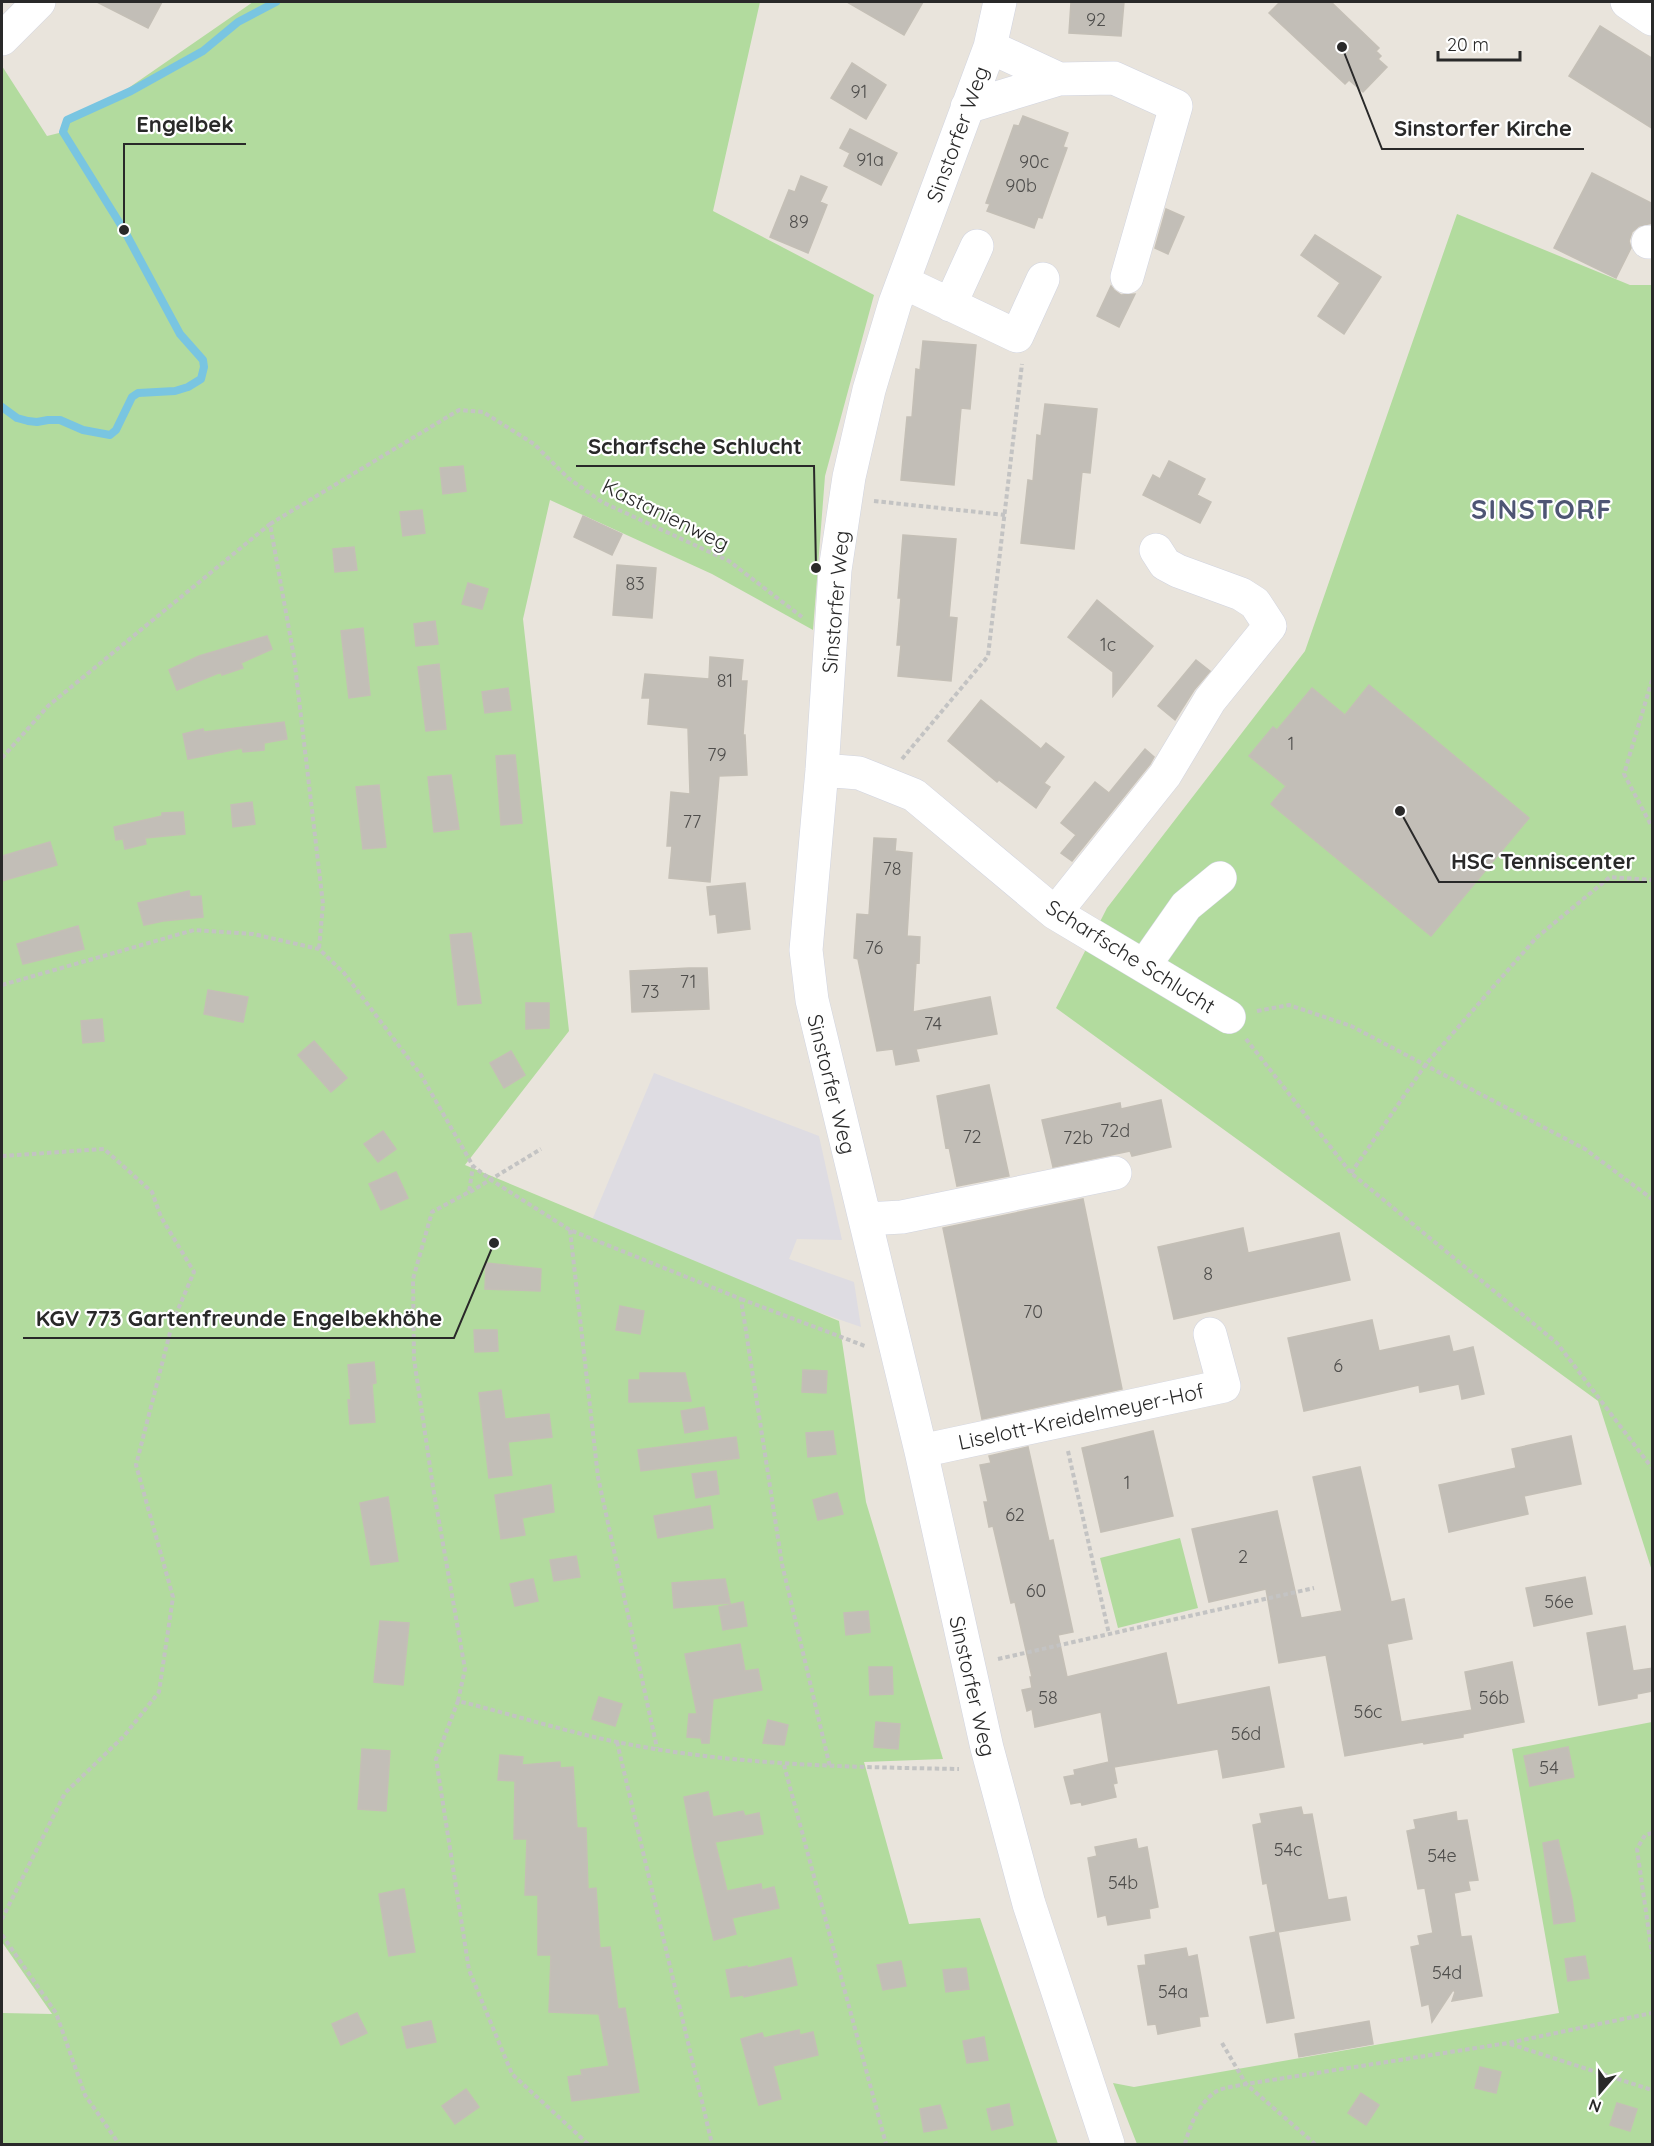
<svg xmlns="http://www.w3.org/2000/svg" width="1654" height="2146" viewBox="0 0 1654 2146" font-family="Quicksand,sans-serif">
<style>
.industrial{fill:#dedce2}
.green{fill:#b2db9e}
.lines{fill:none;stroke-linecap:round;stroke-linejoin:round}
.stream{stroke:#79c5e1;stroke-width:8}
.building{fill:#c2beb7;stroke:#c4bfb6;stroke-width:1.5}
.minor-casing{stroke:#d1d4e0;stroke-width:34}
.path{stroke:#c3c3c3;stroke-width:4;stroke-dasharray:4.5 3;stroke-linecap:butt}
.minor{stroke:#fff;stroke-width:33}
.labels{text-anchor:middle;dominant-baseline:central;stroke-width:4.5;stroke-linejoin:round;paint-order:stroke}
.number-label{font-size:18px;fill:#4f4e4c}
.street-label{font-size:21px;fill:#292929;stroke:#fff}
.district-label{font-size:27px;font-weight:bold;letter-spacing:1.5px;fill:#4e5574;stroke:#fff}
.leader{fill:none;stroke:#292929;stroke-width:2}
.callout-dot{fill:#292929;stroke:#fff;stroke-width:2}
.callout-label{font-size:22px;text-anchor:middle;font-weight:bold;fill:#292929;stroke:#fff;stroke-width:4.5;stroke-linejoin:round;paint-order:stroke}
</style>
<rect width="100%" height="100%" fill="#e9e4dc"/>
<path class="industrial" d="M654,1073l165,63 23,104 -45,-1 -8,20 65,23 7,45 -133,-46 -138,-56z"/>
<path class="green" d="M253,2h507l-47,209 161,84 -49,181 -12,154 -101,-56 -162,-74 -27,119 46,412 -104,134 374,156 27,181 77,257 -79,3 45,162 71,-6 78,226h-1056v-131l50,1 -50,-72v-1876l45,70 16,-4 4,-12 60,-31z
M1457,214l173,71h22v1286l-54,-170 -542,-393 51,-100 198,-257z
M1180,1538l18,70 -80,20 -18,-70z
M1652,1722v422h-515l-24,-61 21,4 425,-74 -47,-264z"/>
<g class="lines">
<path class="stream" d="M2,407l15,11 11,3 9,1 11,-2h12l23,10 27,5 6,-5 16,-33 6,-4 37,-2 13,-4 13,-8 3,-12 -1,-7 -23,-26 -56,-104 -61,-98 4,-12 64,-29 72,-40 35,-29 38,-20"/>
</g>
<path class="building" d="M97,2h65l-14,26z
M847,2h76l-19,33z
M1071,2h53l-3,34 -52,-3z
M1280,2h51l48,46 -3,3 5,5 -3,3 9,8 -24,25 -14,-12 -4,4 -76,-71z
M1600,26l53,33v70l-84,-53z
M852,63l34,22 -20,34 -35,-21z
M1023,116l45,17 -5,14 4,1 -18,50 -7,20 -4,-1 -4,11 -47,-17 3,-7 -4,-1 28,-78 5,1z
M850,129l47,24 -16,32 -37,-19 6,-13 -10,-5z
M1592,173l61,31v19l-14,3 -7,6 -3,9 2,7 -15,30 -62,-30z
M801,176l26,11 -7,15 7,3 -19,48 -38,-16 19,-47 6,2z
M1166,209l18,8 -16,37 -13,-6z
M1315,235l66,42 -37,57 -26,-18 22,-33 -39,-28z
M1111,286l3,4 7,5 14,-1 -16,33 -22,-11z
M923,341l53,4 -6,64 -9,-1 -7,77 -53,-5 6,-63h5l4,-48 4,1z
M1045,404l52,5 -7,64 -8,-1 -8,77 -53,-6 7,-63 5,1 4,-46 4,1z
M1169,461l36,18 -8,16 14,7 -11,21 -57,-28 10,-20 7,4z
M463,466l3,25 -23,3 -3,-26z
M422,510l3,23 -22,3 -3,-24z
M583,516l39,18 -10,21 -38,-18z
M903,535l53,4 -7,78 8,1 -6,63 -53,-5 3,-31h-4l4,-47h-3z
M354,547l3,23 -22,2 -2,-23z
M617,565l39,3 -4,50 -39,-3z
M468,583l20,6 -6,20 -20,-5z
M1097,600l56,46 -40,50v-24l-45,-35z
M435,621l3,23 -22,2 -2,-22z
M363,628l7,67 -21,3 -8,-67z
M267,636l5,13 -31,14 2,5 -21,7 -1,-3 -44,18 -8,-20 30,-14z
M710,657l33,3 -2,21h6l-4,54h2l2,40 -28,1 -9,106 -41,-4 3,-32h-5l4,-54 19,2 -2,-66 -40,-4 2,-26h-8l3,-24 64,5z
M1196,660l14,11 -16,19 -19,30 -17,-14z
M439,664l7,65 -20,2 -8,-64z
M1369,685l160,133 -98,118 -160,-132 15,-18 -37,-30 24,-29 4,3 35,-42 33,27z
M508,688l3,22 -26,3 -3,-21z
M981,700l60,49 5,-6 18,14 -20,26 6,4 -14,21 -37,-28 -2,2 -49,-41z
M284,722l3,17 -23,4v7l-21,2 -1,-4 -54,11 -5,-25 20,-5 1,3z
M1145,749l9,8 -4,7 -78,97 -11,-8 15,-18 -15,-12 34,-41 14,11z
M515,755l7,68 -21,2 -5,-69z
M451,775l8,54 -25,3 -6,-55z
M379,785l7,62 -23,2 -7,-62z
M252,802l3,22 -22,3 -2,-22z
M183,812l2,22 -40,4 1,6 -21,5 -2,-10 -7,1 -2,-13 48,-11v-3z
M874,838l22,1 -1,12 17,2 -5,83 13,1 -1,26 -3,-1 -3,50 77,-15 7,37 -81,15 3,12 -23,4 -3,-16 -16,2 -19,-92 -4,-1 3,-44 12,1z
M50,842l7,23 -55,16v-25z
M745,883l5,46 -32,4 -2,-19 -6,1 -3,-28z
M189,891l1,6 11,-1 2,21 -40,4 -19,4 -6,-22z
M78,926l6,23 -61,15 -6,-20z
M471,933l10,70 -23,2 -8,-70z
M689,968h18l2,41 -77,3 -2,-41z
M208,990l40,7 -5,25 -39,-8z
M526,1003h23v25l-23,1z
M102,1019l2,22 -21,2 -2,-22z
M314,1041l33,37 -16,14 -33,-37z
M511,1051l14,24 -21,13 -14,-25z
M989,1085l20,91 -52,10 -8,-39 -3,1 -9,-52z
M1161,1100l10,47 -39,9 -2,-5 -77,16 -11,-47 78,-17 1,6z
M383,1131l13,18 -18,13 -14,-18z
M396,1172l12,26 -27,12 -12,-26z
M1083,1199l39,190 -140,30 -39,-191z
M1243,1228l5,25 91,-20 11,47 -176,39 -16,-72z
M486,1263l55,6 -1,22 -55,-2z
M620,1306l24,5 -4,23 -24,-4z
M1372,1320l7,31 70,-15 4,16 20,-5 11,47 -22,5 -3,-15 -39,8 -1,-7 -115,26 -16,-73z
M474,1330h23l1,21 -23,1z
M374,1362l2,21 -4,1 3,38 -25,2 -2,-24h3l-3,-35z
M803,1370l24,1 -1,22 -24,-1z
M640,1373h45l6,28 -62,1v-22h11z
M501,1390l4,29 44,-5 3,23 -44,5 4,33 -23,3 -10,-85z
M704,1407l4,22 -23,4 -4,-22z
M833,1431l3,23 -28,3 -2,-24z
M1153,1431l20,85 -72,16 -19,-84z
M1571,1436l10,48 -57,12 4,18 -79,18 -10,-47 77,-17 -4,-19z
M736,1437l3,21 -98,13 -3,-21z
M1028,1447l21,94 4,-1 20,92 -15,3 9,42 99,-24 11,52 92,-18 15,80 -61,11 -5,-29 -104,18 3,16 -4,1 3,13 -34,8 -1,-3 -10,2 -7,-27 11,-2 -1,-5 35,-8 -8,-50 -66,15 -3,-18 -5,2 -5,-21 10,-2 -2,-11h2l-17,-75 -4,1 -18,-77 -4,1 -5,-25h4l-8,-37 11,-2 -2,-7z
M1360,1467l31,135 13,-3 8,40 -25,5 14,78 71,-12 -7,-38 47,-10 12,60 -61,12v3l-39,7 -1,-2 -78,14 -19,-101 -47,8 -13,-74 -57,13 -17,-73 85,-18 24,107 41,-7 -29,-134z
M716,1471l3,23 -23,4 -4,-24z
M551,1485l3,27 -32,6 3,17 -24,4 -6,-44z
M837,1493l6,21 -25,6 -5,-20z
M388,1497l10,64 -27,4 -11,-62z
M710,1506l3,22 -55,10 -4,-22z
M576,1556l4,21 -26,4 -4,-21z
M1585,1577l7,37 -58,12 -8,-38z
M533,1579l5,22 -23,5 -5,-22z
M725,1579l5,24 -56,5 -2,-25z
M743,1602l4,24 -24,4 -4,-23z
M868,1611l2,21 -24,3 -2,-22z
M380,1621l29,2 -6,62 -29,-3z
M1625,1626l8,45 20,-3v23l-16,3v4l-38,7 -12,-72z
M740,1644l5,27 13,-2 4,21 -49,9 -4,44h-7l-1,-5 -14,-1 2,-23h8l-12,-60z
M869,1667h23l1,27 -23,1z
M599,1697l23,7 -7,22 -23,-7z
M768,1720l20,5 -4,20 -21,-2z
M876,1722l24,2 -2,25 -24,-2z
M1568,1747l6,30 -44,9 -6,-30z
M362,1749l28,2 -4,60 -28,-2z
M500,1755l23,2 -1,8 38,-3v6l13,-1 4,61h9l2,61 8,-1 4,60 10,-1 8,62 7,-1 14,84 -67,9 -4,-24 14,-2 -1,-5 28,-4 -10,-52 -50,-2 2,-57h-13v-60h-13l2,-56h-13l1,-58 -17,-1z
M708,1792l5,25 30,-6 2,5 14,-3 4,21 -48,8 12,49 34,-7 1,6 12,-3 5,21 -47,10 4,16 -22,6 -19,-83 -11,-60z
M1301,1807l2,8 9,-1 16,86 18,-3 4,23 -72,12 16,86 -27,5 -17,-86 26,-5 -9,-49 -4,1 -10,-59 9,-2 -2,-9z
M1456,1812l1,9 10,-1 11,60 -10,1 2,9 -16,3 7,44 10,-1 11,60 -30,5 3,-9 -2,-2 -21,32 -3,-18 -7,2 -11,-59 9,-2 -2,-9 15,-3 -8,-45 -7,1 -11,-58 9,-2 -2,-9z
M1136,1839l2,10 9,-2 11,60 -9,2 1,9 -42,7 -2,-10 -8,2 -10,-59 9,-2 -2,-9z
M1558,1840l14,59 3,22 -21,3 -11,-81z
M404,1889l11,63 -26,4 -10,-62z
M1186,1948l2,9 9,-2 11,61 -9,1 1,9 -42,8 -2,-10 -8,1 -10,-59 8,-1 -1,-10z
M1585,1956l4,22 -21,3 -3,-22z
M791,1958l6,27 -53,12 -1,-2 -12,2 -5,-27 21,-4 1,2z
M901,1961l5,25 -23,4 -6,-25z
M966,1968l3,21 -23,3 -3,-22z
M357,2013l10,20 -26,12 -9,-21z
M431,2021l5,21 -29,6 -5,-21z
M1369,2021l4,23 -74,13 -4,-23z
M799,2030l1,5 13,-3 5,23 -45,11 8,33 -22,6 -18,-66 21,-6 2,5z
M984,2037l4,23 -21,3 -4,-22z
M1480,2067l21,5 -5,21 -21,-5z
M466,2089l13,18 -24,17 -13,-18z
M1361,2093l18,12 -13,20 -18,-12z
M1617,2103l20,6 -7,22 -20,-6z
M1009,2104l4,21 -21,5 -5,-21z
M940,2105l7,23 -23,4 -4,-23z"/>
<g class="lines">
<g class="minor-casing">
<path id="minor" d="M1000,2l-10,45 -95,256 -26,87 -20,87 -14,93 -13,200 -16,180 6,50 109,451 66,297 42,156 79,240
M1627,2l25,17
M2,39l37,-37
M990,47l69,32 55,-1 62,28 -49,171
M967,107l92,-28
M1648,242h4
M903,282l114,54 26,-57
M950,305l27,-59
M822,770l37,3 55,22 141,118 174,104
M1055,913l110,-138 45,-75 60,-74 -15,-23 -14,-9 -63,-23 -13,-7 -9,-14
M1144,966l42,-60 34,-28
M866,1219l36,-2 213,-44
M921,1451l303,-65 -14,-52"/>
</g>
<path class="path" d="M874,501l131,14
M270,524l189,-114 24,2 51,32 34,34 34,24 127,59 73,56
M1652,680l-28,94 28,53
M2,758l46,-52 222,-182 24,133 29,247 -4,45
M902,759l86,-103 34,-292
M2,985l192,-55 59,4 66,15 25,24 77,102 52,91 18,14 79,50 171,69 41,265 48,203
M1257,1011l32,-6 62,21 234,123 67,50
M1246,1039l105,134 206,170 95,125
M2,1156l102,-7 48,43 9,25 33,55 -21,49 -37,144 37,132 -14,95 -35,44 -59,57 -63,126
M1351,1173l75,-109 110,-126 74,-61 42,3
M470,1192l71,-43
M570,1230l28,247 59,271
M741,1299l124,47
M1068,1451l41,183
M998,1659l316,-71
M458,1701l7,-32 -32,-182 -19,-128 -1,-80 19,-67 37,-20 4,-26
M617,1742l95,402
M784,1765l102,379
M1652,1833l-7,2 -8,14 15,105
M2,1935l54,78 29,82 34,49
M1222,2043l24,41 69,60
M1510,2044l142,46
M588,2144l-76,-70 -43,-104 -33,-211 22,-58c53,13 105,30 159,41 113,23 227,25 342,27
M1185,2144c5,-19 14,-42 32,-53 8,-4 20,-5 29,-7l262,-41 144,-30"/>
<use href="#minor" class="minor"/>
</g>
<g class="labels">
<g class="number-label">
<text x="1096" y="19">92</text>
<text x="859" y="91">91</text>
<text x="870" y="159">91a</text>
<text x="1034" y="161">90c</text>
<text x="1021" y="185">90b</text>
<text x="799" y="221">89</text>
<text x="635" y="583">83</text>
<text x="1108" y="644">1c</text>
<text x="725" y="680">81</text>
<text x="1291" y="743">1</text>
<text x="717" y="754">79</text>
<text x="692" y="821">77</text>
<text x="892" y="868">78</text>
<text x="874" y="947">76</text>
<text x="688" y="981">71</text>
<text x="650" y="991">73</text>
<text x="933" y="1023">74</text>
<text x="1115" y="1130">72d</text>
<text x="972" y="1136">72</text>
<text x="1078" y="1137">72b</text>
<text x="1208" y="1273">8</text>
<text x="1033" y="1311">70</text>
<text x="1338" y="1365">6</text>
<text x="1127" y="1482">1</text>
<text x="1015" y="1514">62</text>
<text x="1243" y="1556">2</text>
<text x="1036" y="1590">60</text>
<text x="1559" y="1601">56e</text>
<text x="1048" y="1697">58</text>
<text x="1494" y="1697">56b</text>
<text x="1368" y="1711">56c</text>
<text x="1246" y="1733">56d</text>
<text x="1549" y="1767">54</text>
<text x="1288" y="1849">54c</text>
<text x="1442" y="1855">54e</text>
<text x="1123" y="1882">54b</text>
<text x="1447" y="1972">54d</text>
<text x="1173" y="1991">54a</text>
</g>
<g class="street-label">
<text transform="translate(957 134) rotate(-70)">Sinstorfer Weg</text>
<text transform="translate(666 514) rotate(26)">Kastanienweg</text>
<text transform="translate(835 602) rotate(-85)">Sinstorfer Weg</text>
<text transform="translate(1131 956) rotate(32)">Scharfsche Schlucht</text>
<text transform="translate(832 1084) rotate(76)">Sinstorfer Weg</text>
<text transform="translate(1081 1416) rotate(-12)">Liselott-Kreidelmeyer-Hof</text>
<text transform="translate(973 1686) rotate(77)">Sinstorfer Weg</text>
</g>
<g class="district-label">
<text x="1542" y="509">SINSTORF</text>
</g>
</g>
<path class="leader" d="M124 230L124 144H246M1342 47L1382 149H1584M816 568L814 466H576M1400 811L1439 882H1647M494 1243L454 1338H23"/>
<g class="callout-dot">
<circle cx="124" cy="230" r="6"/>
<circle cx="1342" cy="47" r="6"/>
<circle cx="816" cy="568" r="6"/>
<circle cx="1400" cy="811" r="6"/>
<circle cx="494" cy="1243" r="6"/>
</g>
<g class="callout-label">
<text x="185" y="132">Engelbek</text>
<text x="1483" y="136">Sinstorfer Kirche</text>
<text x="695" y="454">Scharfsche Schlucht</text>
<text x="1543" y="869">HSC Tenniscenter</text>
<text x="239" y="1326">KGV 773 Gartenfreunde Engelbekhöhe</text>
</g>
<rect width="1654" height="2146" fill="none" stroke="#292929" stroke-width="6"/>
<g transform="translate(1600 2092) rotate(200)" stroke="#ffffff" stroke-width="4.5" paint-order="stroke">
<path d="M0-4.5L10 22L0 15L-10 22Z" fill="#292929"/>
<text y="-9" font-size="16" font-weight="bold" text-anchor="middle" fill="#292929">N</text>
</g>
<path d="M1438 51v9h82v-9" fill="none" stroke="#292929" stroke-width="3"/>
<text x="1447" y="51" font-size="18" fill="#292929" stroke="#ffffff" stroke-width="4.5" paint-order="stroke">20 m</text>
</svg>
